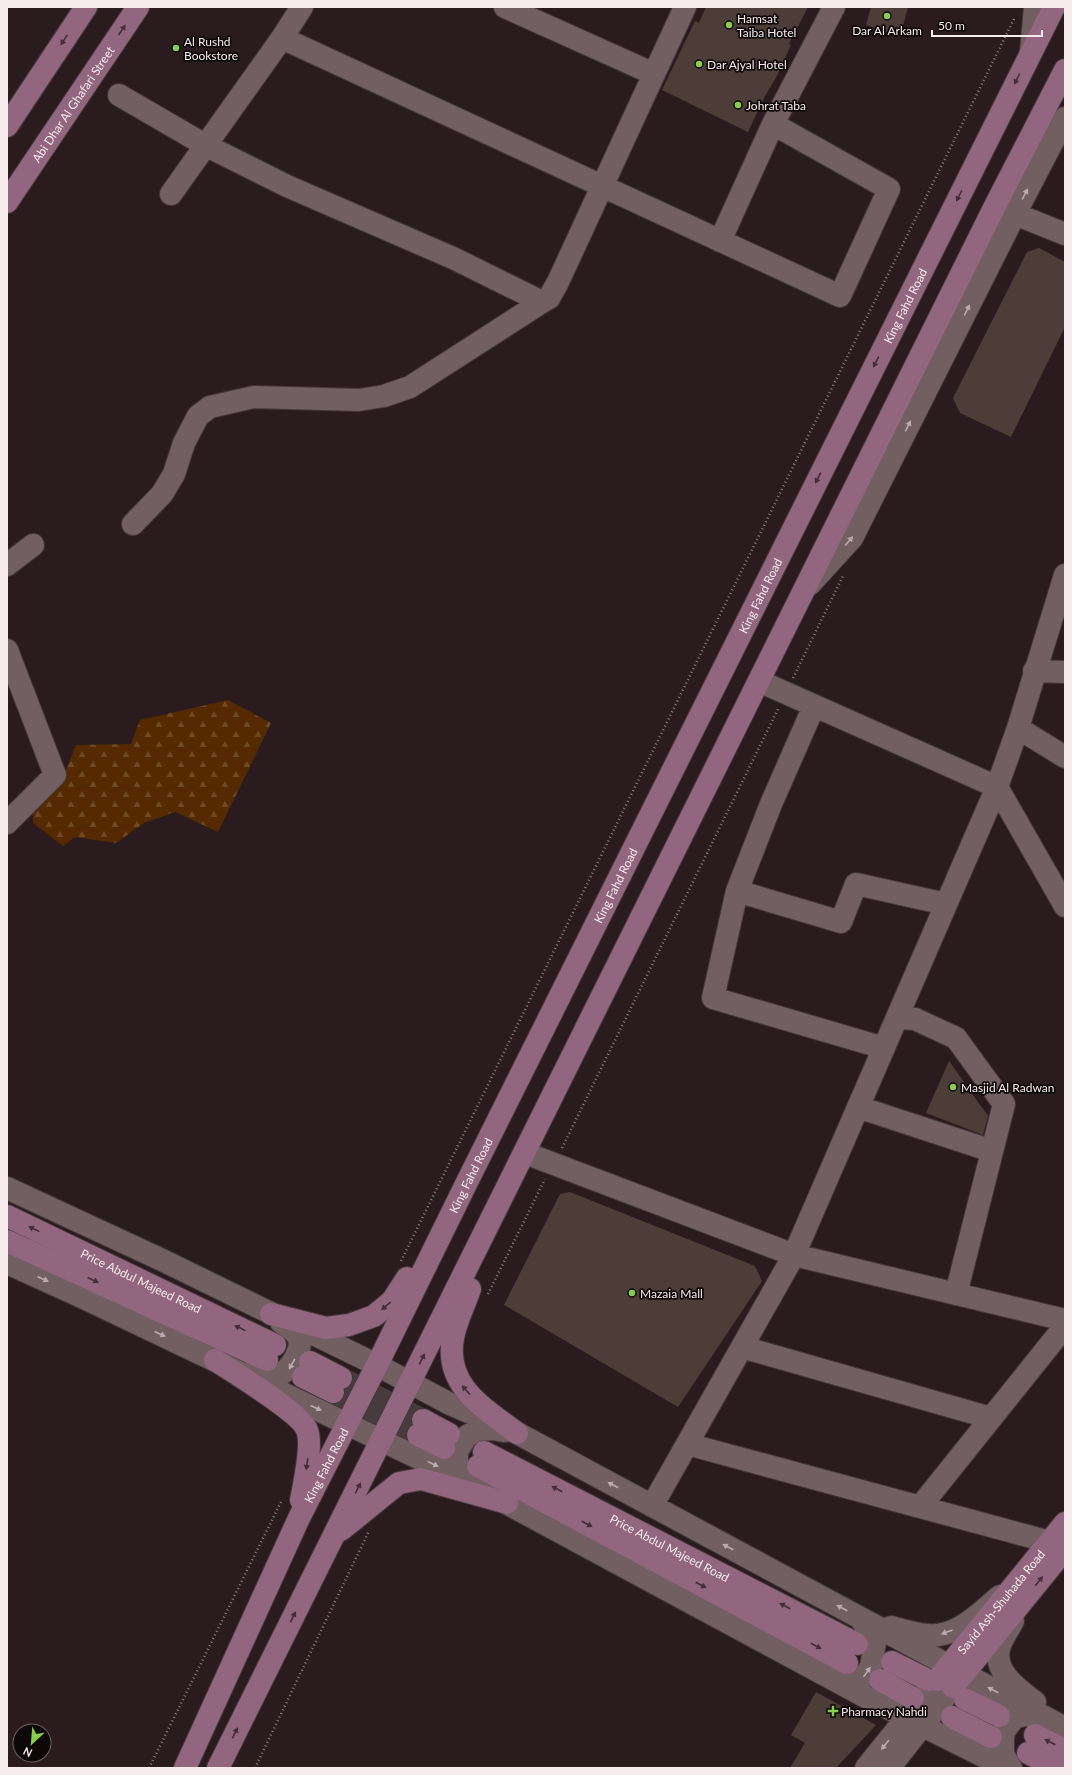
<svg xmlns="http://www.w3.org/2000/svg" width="1072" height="1775" viewBox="0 0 1072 1775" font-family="Lato,sans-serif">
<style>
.forest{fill:url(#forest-firs)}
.building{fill:#4d3d39}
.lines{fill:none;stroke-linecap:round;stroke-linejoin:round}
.major-tunnel{stroke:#483b3d;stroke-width:22;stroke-dasharray:22 11;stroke-linecap:butt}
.minor-casing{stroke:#44383a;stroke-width:24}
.major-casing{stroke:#44383a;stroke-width:24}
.path{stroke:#8a7e80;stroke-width:2.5;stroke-dasharray:1 3;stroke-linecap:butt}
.minor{stroke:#715f62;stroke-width:22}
.major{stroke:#91667e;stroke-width:22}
.oneway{fill:#422e38}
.oneway2{fill:#baabae}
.poi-dot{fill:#85cf4c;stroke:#0e0809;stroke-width:1.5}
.labels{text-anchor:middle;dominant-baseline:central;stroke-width:3.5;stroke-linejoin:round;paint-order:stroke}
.poi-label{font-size:12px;fill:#f5eaec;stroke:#0e0809;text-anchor:start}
.street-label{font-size:12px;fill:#f5eaec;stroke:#0e0809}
</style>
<defs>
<pattern id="forest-firs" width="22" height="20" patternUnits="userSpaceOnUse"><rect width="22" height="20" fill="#552a00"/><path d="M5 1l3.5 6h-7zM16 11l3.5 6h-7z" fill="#6e4925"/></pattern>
</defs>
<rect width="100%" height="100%" fill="#2a1c1e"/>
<path class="forest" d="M228,700l43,23 -53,109 -43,-20 -31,11 -28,20 -41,-6 -12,9 -30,-23v-16l30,-30 13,-32 55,-1 9,-24z"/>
<path class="building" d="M706,7h102l-19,37 2,1 -13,29 -14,24 -16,34 -86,-42 33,-69 4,2z
M871,7h37l-8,30 -34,-12z
M1039,248l26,14v65l-54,110 -51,-24 -7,-15 74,-146z
M949,1061l39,55 -5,19 -57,-22z
M570,1192l185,74 7,15 -84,126 -174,-102 56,-111z
M816,1692l60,33 -40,43h-46l15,-25 -14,-8z"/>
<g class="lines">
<path class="major-tunnel" d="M341,1378l82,42
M333,1392l85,43"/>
<g class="minor-casing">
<path id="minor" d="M302,7l-20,31 558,258 49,-107 -116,-65 61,-117
M505,7l149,67
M1031,52l4,-45
M119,95l86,50 82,41 166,72 89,44 7,-4 9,-16 127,-275
M171,194l111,-156
M1015,214l50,20
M720,241l53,-117
M133,524l29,-30 12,-20 10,-31 14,-27 12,-9 44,-10 105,3 25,-4 26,-9 132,-85
M7,565l26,-20
M810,584l42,-46 163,-324 50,-96
M7,650l48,125 -48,48
M1034,671l31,1
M759,681l238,106 21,-59 47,-153
M814,706l-43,98 -34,87 -24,107 171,50
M1018,728l47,29
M737,891l104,31 15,-38 90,20
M897,1018l18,1 41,19 48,66 -48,190
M858,1107l134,44
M525,1153l269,102 271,65
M7,1188l155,72 215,105 73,39 67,29 548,295
M7,1263l77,35 372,178 423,228 128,64
M742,1347l249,71
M251,1373c6,1 15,5 22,4 13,-1 30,-25 26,-38 -2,-7 -12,-12 -18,-17
M687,1444l363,98
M473,1481l-16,-15v-15l10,-15 11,-6 15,-1 11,2
M652,1506l142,-251 203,-468 68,119
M920,1507l145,-181
M1013,1621c-4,8 -10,16 -13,24 -9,26 18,44 35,57
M891,1627c16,4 36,11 52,7 22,-5 40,-24 57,-38
M833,1679l21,3 8,-3 9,-12 4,-25 -14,-23
M866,1768l71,-88
M889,1768l64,-81
M1011,1768l-8,-14v-16l1,-7 10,-13 10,-3 18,1"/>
</g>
<g class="major-casing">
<g id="major">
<path d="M7,126l79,-119"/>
<path id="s1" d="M7,202l131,-195"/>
<path id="s2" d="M7,1216l268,129"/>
<path d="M7,1241l260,119"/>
<path d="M470,1289c-5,15 -14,32 -17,49 -9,48 31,70 64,95"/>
<path d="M271,1314l55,14 23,-3 25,-9 18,-15 15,-23"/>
<path d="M215,1360c18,12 86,53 92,70 6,14 -3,54 -6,70"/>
<path d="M310,1362l31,16"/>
<path d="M303,1377l30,15"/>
<path d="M423,1420l26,14"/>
<path d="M418,1435l26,13"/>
<path id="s3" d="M484,1452l373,192"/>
<path d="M478,1466l369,197"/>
<path d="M341,1530l58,-47 22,-4 86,24"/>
<path d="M892,1662l36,18"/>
<path d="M880,1680l33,18"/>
<path id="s4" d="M937,1680l128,-157"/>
<path d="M953,1687l112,-138"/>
<path d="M965,1699l34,17"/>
<path d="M952,1717l39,20"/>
<path d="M1035,1735l30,15"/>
<path d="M1028,1753l29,15"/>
<path id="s5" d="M185,1768l114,-250 78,-153 91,-185 586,-1173"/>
<path d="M218,1768l777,-1562 70,-136"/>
</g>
</g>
<path class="path" d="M793,678l50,-102
M562,1148l216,-439
M401,1261l614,-1244
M488,1294l57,-115
M149,1768l133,-268
M255,1768l114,-237"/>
<use href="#minor" class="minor"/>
<use href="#major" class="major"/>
</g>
<defs><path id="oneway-solid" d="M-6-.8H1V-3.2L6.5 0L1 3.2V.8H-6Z"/></defs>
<g class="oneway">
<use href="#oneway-solid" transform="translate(122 30) rotate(-56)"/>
<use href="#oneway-solid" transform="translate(64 40) rotate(123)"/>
<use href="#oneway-solid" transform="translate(1017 79) rotate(117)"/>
<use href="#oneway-solid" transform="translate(959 196) rotate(117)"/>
<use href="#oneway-solid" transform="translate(876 362) rotate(117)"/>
<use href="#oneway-solid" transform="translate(818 478) rotate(117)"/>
<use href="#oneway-solid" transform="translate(34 1229) rotate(-154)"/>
<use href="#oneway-solid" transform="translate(93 1280) rotate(24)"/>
<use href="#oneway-solid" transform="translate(386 1306) rotate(140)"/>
<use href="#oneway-solid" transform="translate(240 1328) rotate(-154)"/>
<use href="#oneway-solid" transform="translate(422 1359) rotate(-64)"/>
<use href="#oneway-solid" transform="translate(466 1390) rotate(-132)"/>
<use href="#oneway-solid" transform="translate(307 1464) rotate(98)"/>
<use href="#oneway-solid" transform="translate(358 1488) rotate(-63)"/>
<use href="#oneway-solid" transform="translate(557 1489) rotate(-153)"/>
<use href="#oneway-solid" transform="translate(587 1524) rotate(28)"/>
<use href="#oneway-solid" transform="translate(1039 1581) rotate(-51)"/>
<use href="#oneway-solid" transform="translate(701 1585) rotate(28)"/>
<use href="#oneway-solid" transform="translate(785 1606) rotate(-152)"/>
<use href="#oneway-solid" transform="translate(293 1617) rotate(-63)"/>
<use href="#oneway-solid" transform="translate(816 1646) rotate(28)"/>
<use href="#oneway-solid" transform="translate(235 1733) rotate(-63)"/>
<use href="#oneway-solid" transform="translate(1050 1742) rotate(-153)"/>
</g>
<g class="oneway2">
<use href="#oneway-solid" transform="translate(1025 194) rotate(-62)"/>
<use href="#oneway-solid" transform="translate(967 310) rotate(-63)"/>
<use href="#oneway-solid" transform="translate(908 426) rotate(-63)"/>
<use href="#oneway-solid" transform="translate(849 541) rotate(-50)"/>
<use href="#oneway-solid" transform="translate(43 1279) rotate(24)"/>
<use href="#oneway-solid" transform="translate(160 1334) rotate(25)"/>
<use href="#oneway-solid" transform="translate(292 1364) rotate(119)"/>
<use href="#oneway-solid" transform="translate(316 1408) rotate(25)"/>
<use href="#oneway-solid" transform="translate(433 1464) rotate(26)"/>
<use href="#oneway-solid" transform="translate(613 1485) rotate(-152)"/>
<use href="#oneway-solid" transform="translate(728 1547) rotate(-152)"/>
<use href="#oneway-solid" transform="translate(842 1608) rotate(-152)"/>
<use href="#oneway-solid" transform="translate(947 1632) rotate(160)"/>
<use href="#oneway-solid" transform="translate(867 1672) rotate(-54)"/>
<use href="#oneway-solid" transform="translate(993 1690) rotate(-152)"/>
<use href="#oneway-solid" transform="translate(885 1745) rotate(129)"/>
</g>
<g class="poi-dot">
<circle cx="887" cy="16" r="4"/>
<circle cx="729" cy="25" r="4"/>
<circle cx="176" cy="48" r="4"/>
<circle cx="699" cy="64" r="4"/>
<circle cx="738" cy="105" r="4"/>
<circle cx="953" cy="1087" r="4"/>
<circle cx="632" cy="1293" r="4"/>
<path d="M831 1705h4v4h4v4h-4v4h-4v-4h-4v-4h4z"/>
</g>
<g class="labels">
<g class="poi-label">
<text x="737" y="18">Hamsat<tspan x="737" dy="14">Taiba Hotel</tspan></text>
<text x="887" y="30" text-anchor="middle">Dar Al Arkam</text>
<text x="184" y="41">Al Rushd<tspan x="184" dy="14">Bookstore</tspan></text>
<text x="707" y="64">Dar Ajyal Hotel</text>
<text x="746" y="105">Johrat Taba</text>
<text x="961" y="1087">Masjid Al Radwan</text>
<text x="640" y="1293">Mazaia Mall</text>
<text x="841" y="1711">Pharmacy Nahdi</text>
</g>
<g class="street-label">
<text stroke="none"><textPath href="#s1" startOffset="118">Abi Dhar Al Ghafari Street</textPath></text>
<text stroke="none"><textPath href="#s5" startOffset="1630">King Fahd Road</textPath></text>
<text stroke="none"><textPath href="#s5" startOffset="1306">King Fahd Road</textPath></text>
<text stroke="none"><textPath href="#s5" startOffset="982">King Fahd Road</textPath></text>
<text stroke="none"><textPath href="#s5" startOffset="658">King Fahd Road</textPath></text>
<text stroke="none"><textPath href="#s2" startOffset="149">Price Abdul Majeed Road</textPath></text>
<text stroke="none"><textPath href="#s5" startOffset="334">King Fahd Road</textPath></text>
<text stroke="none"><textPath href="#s3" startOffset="209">Price Abdul Majeed Road</textPath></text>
<text stroke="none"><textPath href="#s4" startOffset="101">Sayid Ash-Shuhada Road</textPath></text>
</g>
</g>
<rect width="1072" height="1775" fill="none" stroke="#f5eaec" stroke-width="16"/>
<g transform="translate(32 1743) rotate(206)"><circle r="19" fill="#0e0809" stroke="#6a6264"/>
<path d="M0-3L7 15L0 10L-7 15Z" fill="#85cf4c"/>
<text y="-6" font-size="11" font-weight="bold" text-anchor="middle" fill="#f5eaec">N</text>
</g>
<path d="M932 30v6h110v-6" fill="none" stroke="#f5eaec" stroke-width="2"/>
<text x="938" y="30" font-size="12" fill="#f5eaec" stroke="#0e0809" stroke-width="3" paint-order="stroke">50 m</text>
</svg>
